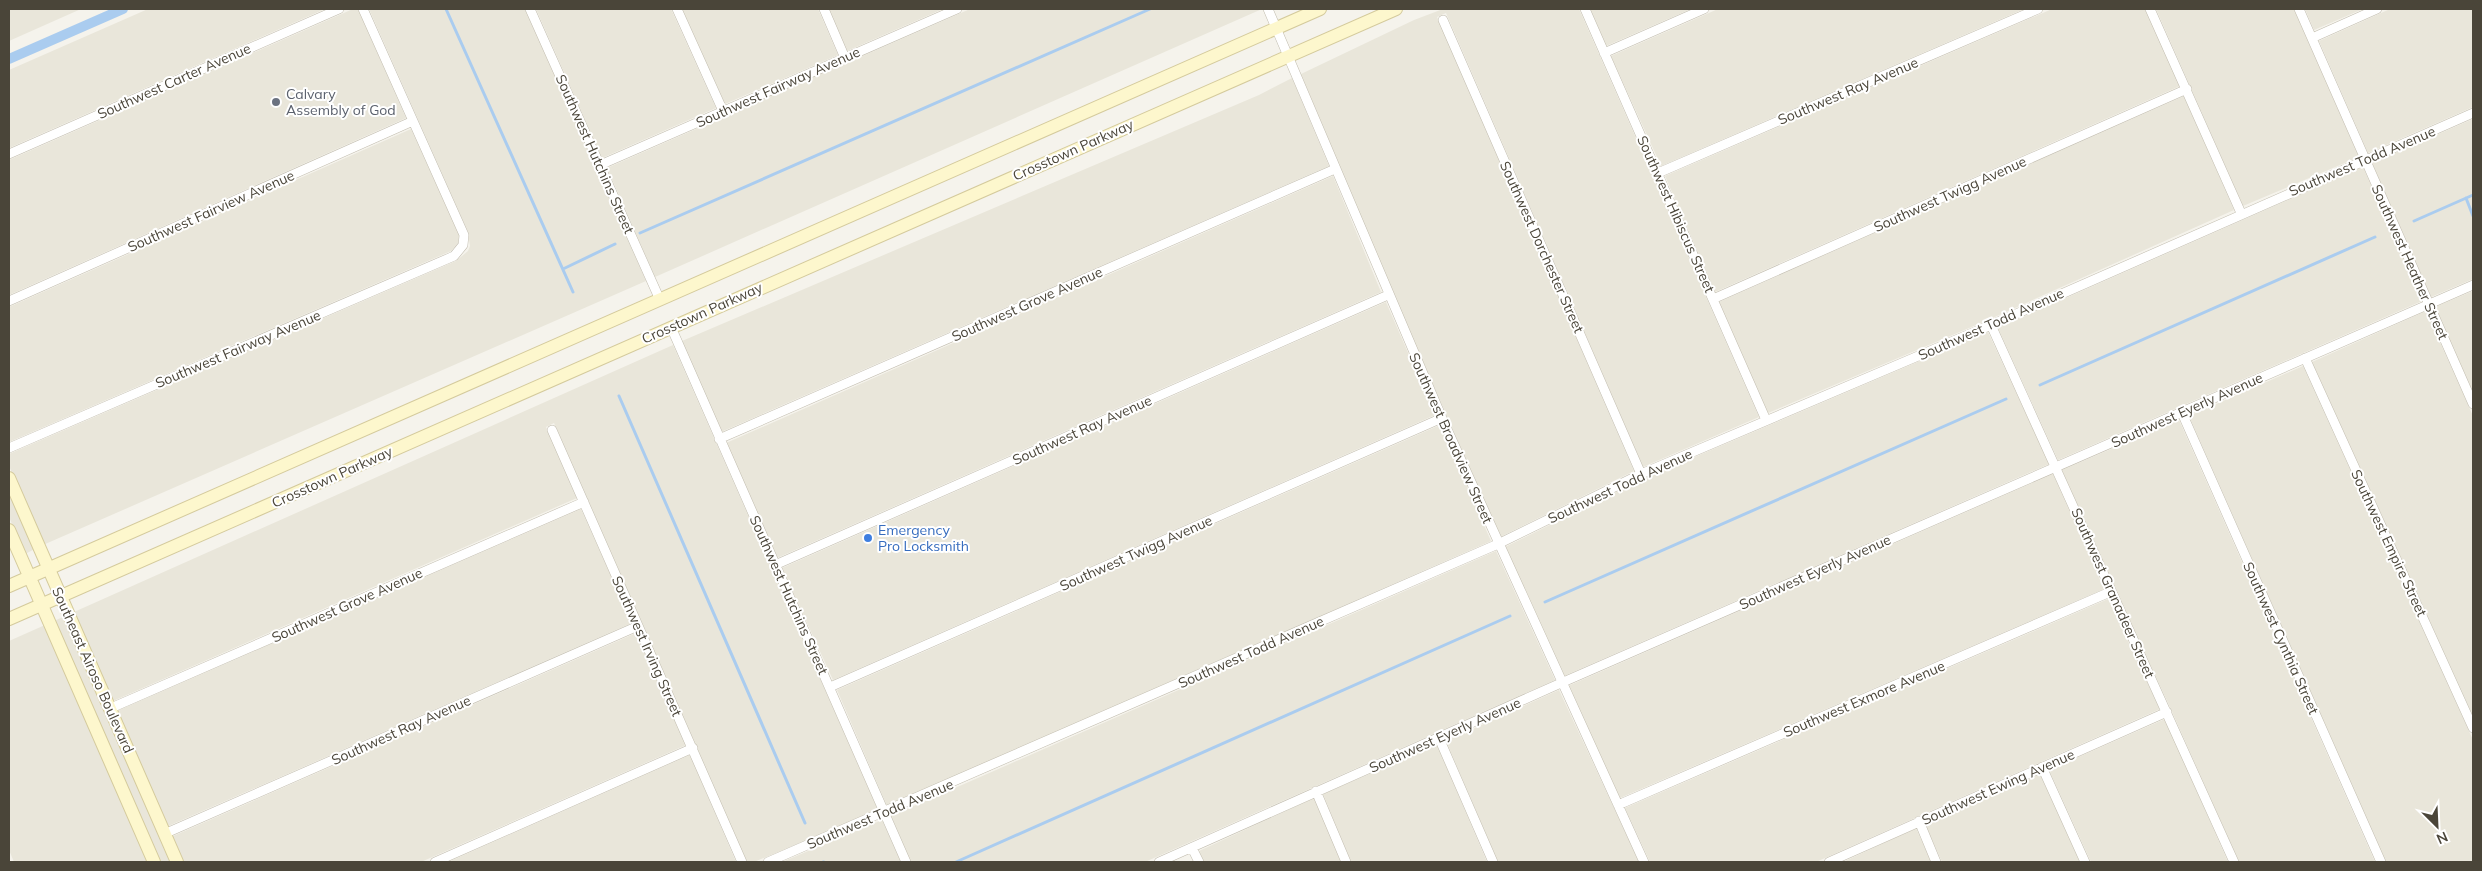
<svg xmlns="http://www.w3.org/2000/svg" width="2482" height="871" viewBox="0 0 2482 871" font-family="Mulish,sans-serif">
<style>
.residential{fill:#e9e6da}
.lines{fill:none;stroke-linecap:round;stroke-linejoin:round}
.stream{stroke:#aaccef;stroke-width:3}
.canal{stroke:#aaccef;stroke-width:10}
.street-casing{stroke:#c1bcae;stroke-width:10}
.secondary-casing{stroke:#d4ca9c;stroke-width:14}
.street{stroke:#fff;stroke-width:9}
.secondary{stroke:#fdf7cd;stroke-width:12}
.worship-dot{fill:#6b7280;stroke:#fff;stroke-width:2}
.shop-dot{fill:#3f7fe0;stroke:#fff;stroke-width:2}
.labels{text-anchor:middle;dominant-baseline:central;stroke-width:4;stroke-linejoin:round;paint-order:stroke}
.street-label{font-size:14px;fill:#4a4539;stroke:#fff}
.worship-label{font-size:14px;fill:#5b616d;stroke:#fff;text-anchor:start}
.shop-label{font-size:14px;fill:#366cbe;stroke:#fff;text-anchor:start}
</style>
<rect width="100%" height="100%" fill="#f5f3ec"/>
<path class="residential" d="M9,9h72l-72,32z
M148,9h177l-316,139v-78z
M353,9h5l48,109 -397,177v-135z
M369,9h156l121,272 -603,264 -34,-79v-12l447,-193 12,-10 2,-5 -2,-14z
M536,9h135l45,99 -114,50z
M682,9h136l20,46 -113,49z
M829,9h114l-96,42z
M970,9h292l-607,268 -48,-109z
M1443,9h136l180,408 -116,50 -197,-454 -9,4 197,454 -134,66 -107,-244 -92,-219 113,-54z
M1590,9h101l-85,37z
M1718,9h306l-363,157 -50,-110z
M2052,9h93l35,77 -465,206 -50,-116z
M2156,9h138l65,148 -116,49z
M2305,9h58l-49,21z
M2390,9h83v98l-105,46 -49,-112z
M1292,78l37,88 -608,266 -39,-91 577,-246z
M2184,96l50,114 -246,110 -220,93 -49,-111z
M2473,119v160l-42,18 -59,-134z
M411,129l48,106 -1,8 -7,8 -442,191v-135z
M2363,167l59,134 -364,159 -60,-132z
M1333,176l48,116 -604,266 -51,-115z
M2473,291v101l-38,-85z
M1386,302l49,113 -602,265 -51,-112z
M2426,311l47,105v300l-161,-354z
M1988,332l61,132 -485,212 -59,-129 138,-68z
M673,345l205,465 -124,52h-7l-193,-439 -8,4 31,71 -464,203 -39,-89z
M2303,366l170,374v122h-87l-197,-446z
M2179,420l196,442h-136l-70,-157 -56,-120 -51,-115z
M1440,425l51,116 -604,265 -50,-116z
M2053,474l51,115 -484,209 -52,-112z
M9,490l26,59 -10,5 -16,-37z
M581,509l51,114 -466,204 -49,-116z
M1496,551l59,129 -410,182h-234l-20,-46z
M2108,599l52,110 -344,153h-166l-25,-54z
M65,616l106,246h-11l-106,-241z
M45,625l104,237h-135l-5,-12v-209z
M636,633l50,112 -265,117h-239l-11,-25z
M1559,690l80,172h-141l-52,-121z
M2165,719l63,143h-137l-42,-92z
M1437,745l50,117h-136l-28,-68z
M690,755l46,107h-288z
M2040,774l40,88h-138l-17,-38z
M1314,798l27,64h-137l-5,-11z
M882,820l19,42h-119z
M1916,828l15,34h-88z"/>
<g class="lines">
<path class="stream" d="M446,9l127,283
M2466,198l7,18
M2414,221l59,-26
M640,233l510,-224
M563,269l52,-25
M2040,385l335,-148
M619,396l186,427
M1545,602l461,-203
M823,862h1
M956,862l554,-246"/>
<path class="canal" d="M9,59l114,-50"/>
<g class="street-casing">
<path id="street" d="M530,9l130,291
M677,9l46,102
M824,9l21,49
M1268,9l174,409 202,444
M1585,9l181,411
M2150,9l91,204
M2299,9l174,395
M1443,20l198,454
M2312,38l65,-29
M1604,53l100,-44
M9,154l330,-145
M600,165l357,-156
M1658,173l380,-164
M1713,299l474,-210
M9,301l404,-180
M1991,325l243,537
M671,327l235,535
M2305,358l168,370
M2182,413l199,449
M552,430l190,432
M719,439l616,-270
M9,448l445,-192 9,-11 1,-10 -101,-226
M775,565l613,-270
M830,687l612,-269
M111,708l473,-206
M1439,738l54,124
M2042,767l43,95
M1316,791l30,71
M1618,805l492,-213
M1919,821l17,41
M164,834l474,-208
M1192,848l7,14
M435,862l258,-114
M768,862l730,-318 143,-70 350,-149 482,-212
M1159,862l402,-179 912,-398
M1829,862l338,-150"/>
</g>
<g class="secondary-casing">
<path id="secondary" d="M9,478l168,384
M9,530l145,332
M9,586l1311,-577
M9,619l1387,-610"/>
</g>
<use href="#street" class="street"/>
<use href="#secondary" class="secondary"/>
</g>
<circle class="worship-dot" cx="276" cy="102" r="5"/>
<circle class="shop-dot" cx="868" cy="538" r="5"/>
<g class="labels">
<g class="street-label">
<text transform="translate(174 81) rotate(-24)">Southwest Carter Avenue</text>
<text transform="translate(778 87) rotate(-24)">Southwest Fairway Avenue</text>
<text transform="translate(1848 91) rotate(-23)">Southwest Ray Avenue</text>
<text transform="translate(1073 150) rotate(-24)">Crosstown Parkway</text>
<text transform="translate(595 154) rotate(66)">Southwest Hutchins Street</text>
<text transform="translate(2362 161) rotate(-23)">Southwest Todd Avenue</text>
<text transform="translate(1950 194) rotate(-24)">Southwest Twigg Avenue</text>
<text transform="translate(211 211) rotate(-24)">Southwest Fairview Avenue</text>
<text transform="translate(1676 214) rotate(66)">Southwest Hibiscus Street</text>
<text transform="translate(1542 247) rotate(66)">Southwest Dorchester Street</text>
<text transform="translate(2410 262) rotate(66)">Southwest Heather Street</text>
<text transform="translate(1027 304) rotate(-24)">Southwest Grove Avenue</text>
<text transform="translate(702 313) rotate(-24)">Crosstown Parkway</text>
<text transform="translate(1991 324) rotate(-24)">Southwest Todd Avenue</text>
<text transform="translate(238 349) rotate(-23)">Southwest Fairway Avenue</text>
<text transform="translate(2187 410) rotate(-24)">Southwest Eyerly Avenue</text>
<text transform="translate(1082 430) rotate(-24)">Southwest Ray Avenue</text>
<text transform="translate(1451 438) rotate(66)">Southwest Broadview Street</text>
<text transform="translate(332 477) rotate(-24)">Crosstown Parkway</text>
<text transform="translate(1620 486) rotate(-25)">Southwest Todd Avenue</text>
<text transform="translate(2389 543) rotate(65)">Southwest Empire Street</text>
<text transform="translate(1136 553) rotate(-24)">Southwest Twigg Avenue</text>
<text transform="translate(1815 572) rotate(-24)">Southwest Eyerly Avenue</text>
<text transform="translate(2113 593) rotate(66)">Southwest Granadeer Street</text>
<text transform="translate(789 595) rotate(66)">Southwest Hutchins Street</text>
<text transform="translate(347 605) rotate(-24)">Southwest Grove Avenue</text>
<text transform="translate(2281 638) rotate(66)">Southwest Cynthia Street</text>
<text transform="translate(647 646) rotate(66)">Southwest Irving Street</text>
<text transform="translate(1251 652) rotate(-24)">Southwest Todd Avenue</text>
<text transform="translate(93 670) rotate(66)">Southeast Airoso Boulevard</text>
<text transform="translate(1864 699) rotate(-23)">Southwest Exmore Avenue</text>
<text transform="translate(401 730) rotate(-24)">Southwest Ray Avenue</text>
<text transform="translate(1445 735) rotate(-24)">Southwest Eyerly Avenue</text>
<text transform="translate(1998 787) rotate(-24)">Southwest Ewing Avenue</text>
<text transform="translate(880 814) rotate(-23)">Southwest Todd Avenue</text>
</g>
<g class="worship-label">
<text x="286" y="94">Calvary<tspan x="286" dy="16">Assembly of God</tspan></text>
</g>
<g class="shop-label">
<text x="878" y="530">Emergency<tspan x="878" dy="16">Pro Locksmith</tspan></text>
</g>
</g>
<rect width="2482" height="871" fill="none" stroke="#4a4539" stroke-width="20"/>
<g transform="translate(2437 826) rotate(156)" stroke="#ffffff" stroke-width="4" paint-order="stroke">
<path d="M0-4L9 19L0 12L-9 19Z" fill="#4a4539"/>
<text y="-8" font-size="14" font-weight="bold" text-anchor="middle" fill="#4a4539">N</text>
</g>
</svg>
